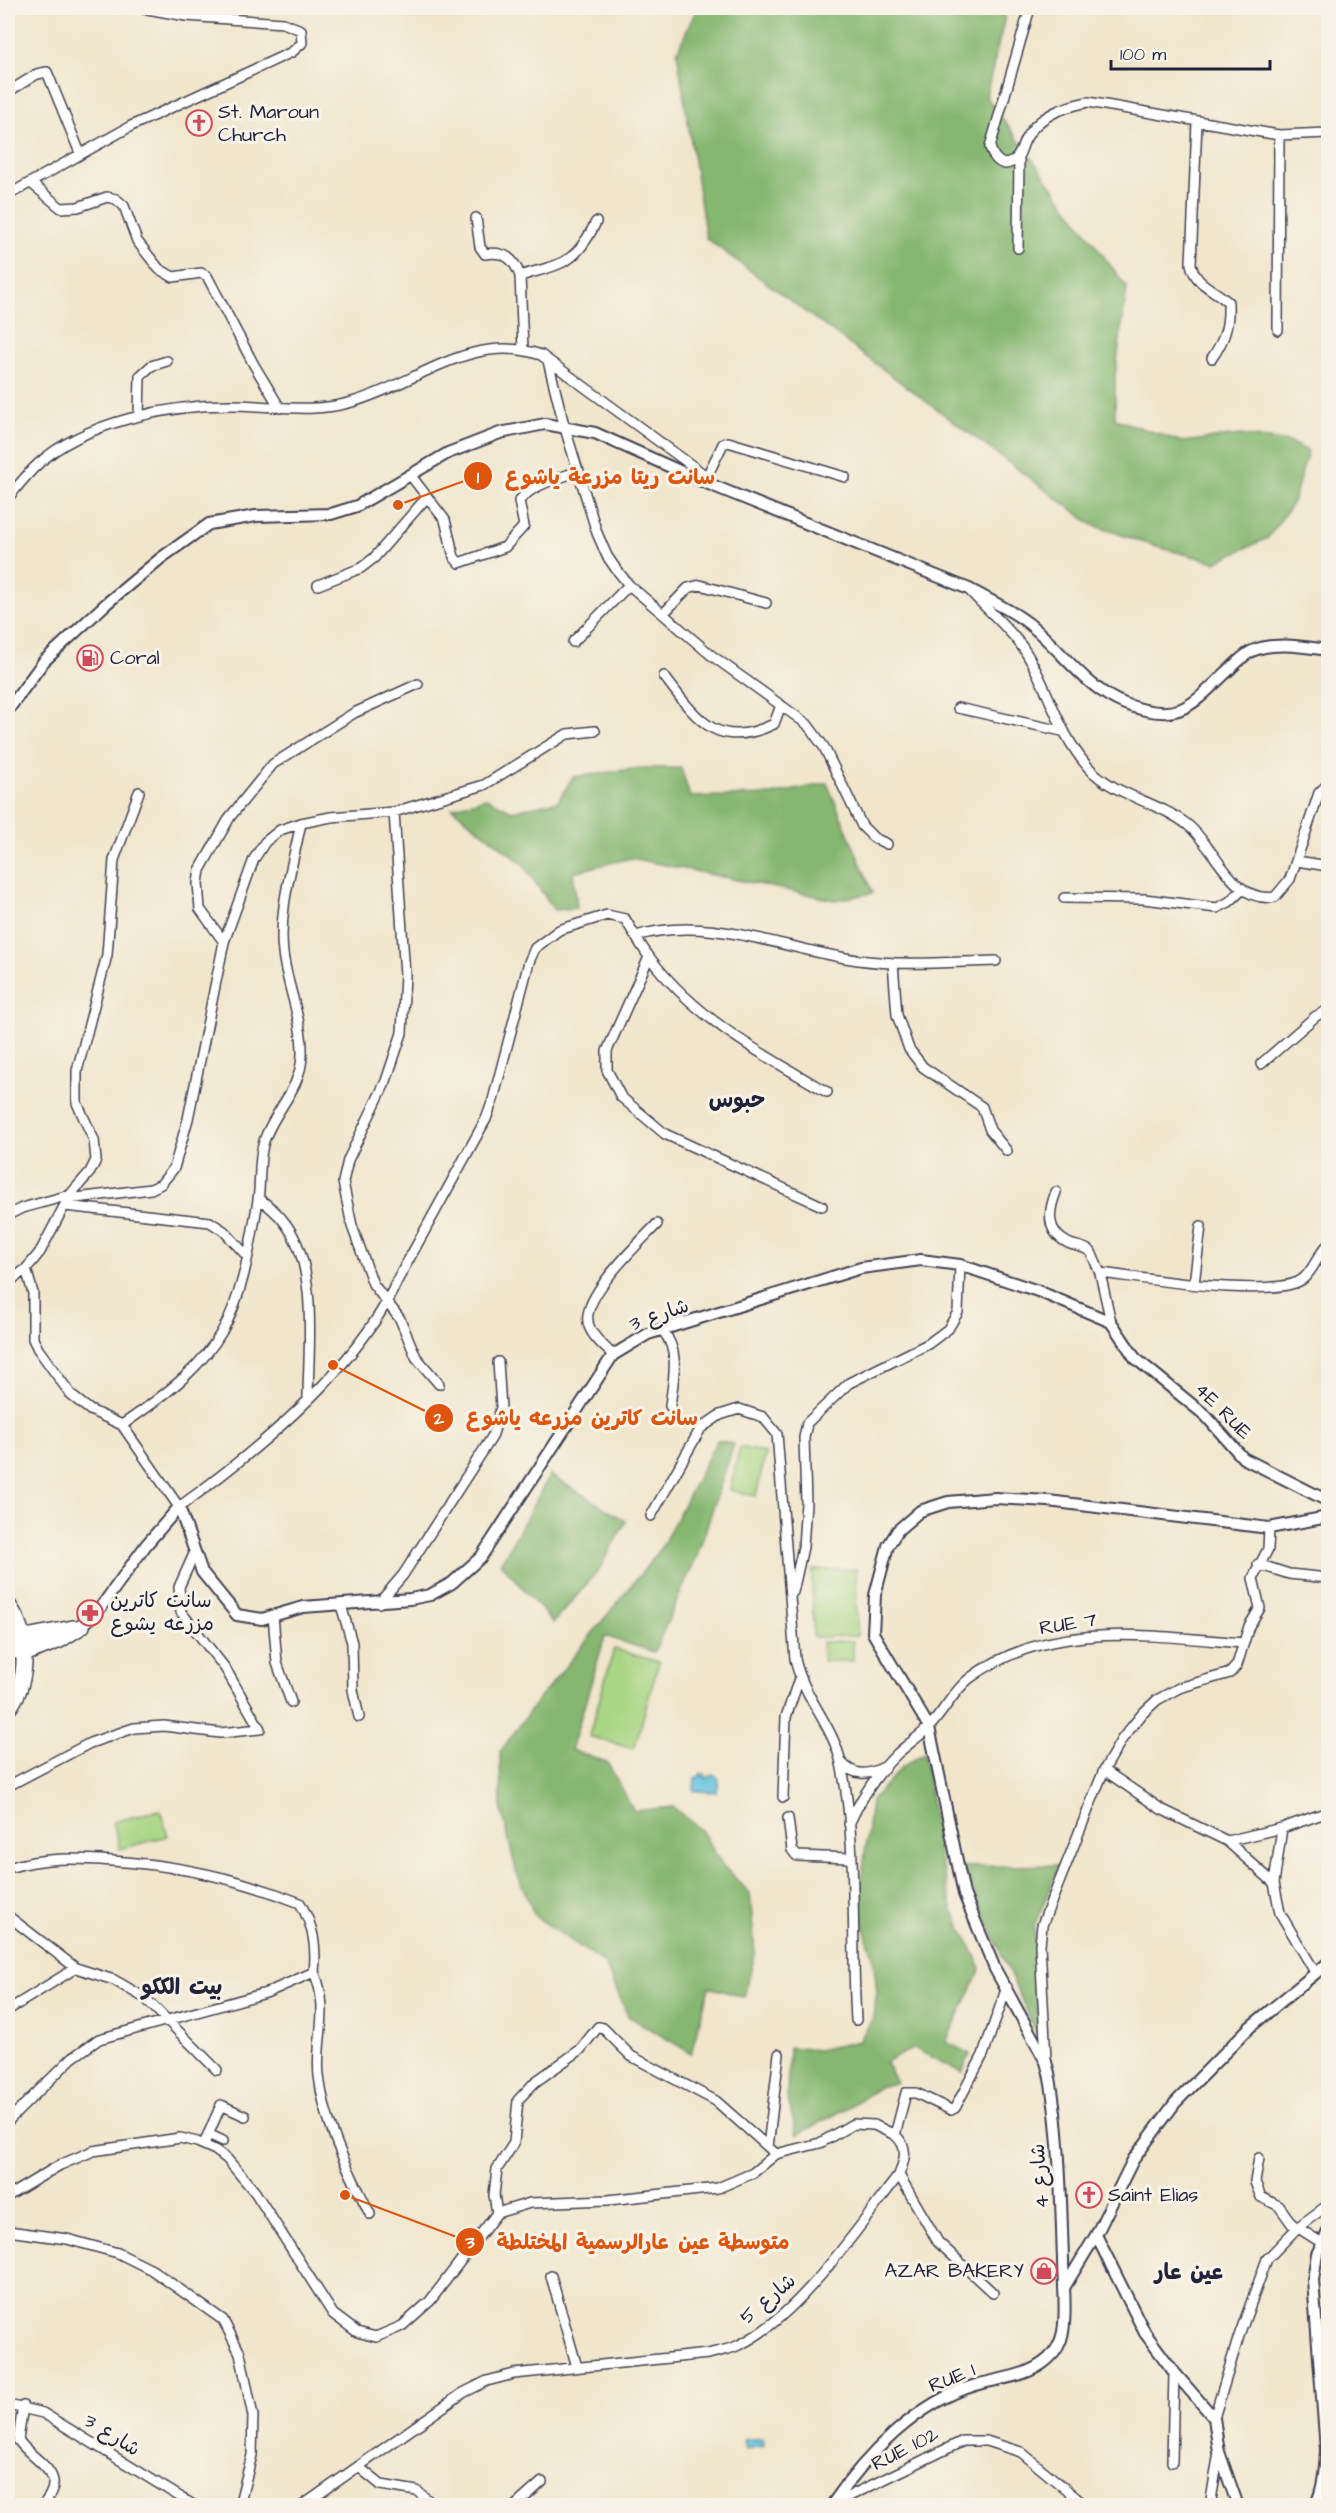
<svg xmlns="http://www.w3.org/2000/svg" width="1336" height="2513" viewBox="0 0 1336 2513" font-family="'Architects Daughter','Playpen Sans Arabic',sans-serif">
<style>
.green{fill:#a8d683;stroke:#657c5f;stroke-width:1.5}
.forest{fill:#86b771;stroke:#546c56;stroke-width:1.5}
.water{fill:#5ec1dc;stroke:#40728c;stroke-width:1.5}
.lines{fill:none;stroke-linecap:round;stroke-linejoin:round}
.minor-casing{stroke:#413f51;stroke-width:12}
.tertiary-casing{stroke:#413f51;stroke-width:14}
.trunk-casing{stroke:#413f51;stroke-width:18}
.minor{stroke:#fff;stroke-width:9}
.tertiary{stroke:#fff;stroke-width:10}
.trunk{stroke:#fff;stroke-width:15}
.labels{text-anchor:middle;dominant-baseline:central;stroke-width:6;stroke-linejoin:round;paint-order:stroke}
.poi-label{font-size:20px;fill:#22223b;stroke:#f7f3e8;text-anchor:start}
.street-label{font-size:20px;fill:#22223b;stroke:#f7f3e8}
.quarter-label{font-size:22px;font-weight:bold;fill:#22223b;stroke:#f7f3e8}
.leader{fill:none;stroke:#de560e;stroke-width:2}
.callout-dot{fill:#de560e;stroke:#f7f3e8;stroke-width:2}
.mark-label{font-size:18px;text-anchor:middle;font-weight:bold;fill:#fff}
.callout-label{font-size:21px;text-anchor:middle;font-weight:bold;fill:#de560e;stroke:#f7f3e8;stroke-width:6;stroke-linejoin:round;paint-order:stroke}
</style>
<rect width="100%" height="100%" fill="#f7f3e8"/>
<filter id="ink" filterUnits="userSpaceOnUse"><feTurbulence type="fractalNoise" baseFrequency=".0167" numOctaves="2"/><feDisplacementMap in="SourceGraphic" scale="12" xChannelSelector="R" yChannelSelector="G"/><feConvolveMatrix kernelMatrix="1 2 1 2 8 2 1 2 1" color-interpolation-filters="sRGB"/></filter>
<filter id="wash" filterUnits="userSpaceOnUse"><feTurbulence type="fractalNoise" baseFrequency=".008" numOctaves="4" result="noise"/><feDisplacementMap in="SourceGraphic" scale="24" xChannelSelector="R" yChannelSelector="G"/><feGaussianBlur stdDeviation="1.35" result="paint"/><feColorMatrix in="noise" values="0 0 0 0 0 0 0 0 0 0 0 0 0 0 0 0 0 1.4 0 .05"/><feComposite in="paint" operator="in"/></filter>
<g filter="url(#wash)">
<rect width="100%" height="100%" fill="#f1e6cc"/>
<path class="green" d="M740,1447l26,6 -10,43 -26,-6z
M856,1569l1,67 -44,1 -1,-67z
M853,1641v20h-30l-1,-19z
M614,1649l45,13 -25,87 -45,-13z
M160,1810l8,26 -48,13 -7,-27z"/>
<path class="forest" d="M697,8h310l-21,88 141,192 -12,88v43l67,23 58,-7 49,7 19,9 -15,51 -25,36 -53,24 -58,-15 -64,-22 -387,-287 -29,-186z
M640,768h41l9,29 81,-2 56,-12 46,110 -38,7 -204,-42 -58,14 4,36 -23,2 -31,-46 -71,-56 34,-10 26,13 46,-10 15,-24z
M717,1440l17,4 -37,112 -43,96 -49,-16 -34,114 36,12 27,49 39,-4 28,23 22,36 27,27 5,62 -11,42 -35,-10 -18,66 -63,-37 -23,-52 -70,-48 -19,-45 -15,-65 -1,-54 32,-44 128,-158z
M550,1475l76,46 -28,50 -45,52 -52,-60z
M924,1753l15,102 14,56 28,57 -35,74 24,12 -8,19 -48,-25 -29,14 12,20 -18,5 -32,21 -50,27 -10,-39 2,-49 29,3 41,-9 13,-20 5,-28 -4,-37 -10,-31 -3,-30 11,-94 31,-34z
M1060,1865l-26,61 5,113 -76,-172z"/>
<path class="water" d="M700,1774h5v4l10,-3 4,4 -2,13 -23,-1 1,-14h5z
M763,2438l1,8 -18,3 -2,-9z"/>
</g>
<g filter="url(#ink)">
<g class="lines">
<g class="minor-casing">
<path id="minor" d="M1030,8l-40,139c3,11 12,22 23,14 8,-5 8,-13 12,-21 12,-24 38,-33 63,-38l191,33 49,-2
M1328,32v4
M8,92l29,-18 10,-2 33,81
M1197,122l-6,142c4,21 22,24 37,38 1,24 -3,37 -16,56
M31,183l30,25 17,-1 29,-10 9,2 8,7 13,35 22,28 14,8 28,-4 6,3 47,89 26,43
M8,195l123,-69 161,-74 10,-9 -1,-13 -18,-7 -97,-7 -44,-8
M476,218l4,29 5,7c19,-3 29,4 35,22
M1018,248l1,-92
M1278,330l1,-195
M523,349l-3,-73c43,-13 55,-11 76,-54
M548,361l16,64 33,108 10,23 9,13 13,16 82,70 96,69 17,23 38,79 12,12 13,6
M139,416l1,-40 11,-10 16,-5
M411,476l34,44 9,37 5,6 46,-16 19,-21 -5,-25c13,-17 41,-23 60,-30
M705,480l18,-36 5,-2 117,35
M8,498c9,-11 19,-24 30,-34 46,-42 131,-59 192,-59 41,0 82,9 122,-3 64,-18 120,-71 189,-47l165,121
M318,585l43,-17 13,-10 53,-61
M970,591c18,20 41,38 55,60 25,39 31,79 63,116 27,30 71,34 101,59 28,24 44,78 86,71l15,-18 29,-86 9,-9
M663,614l25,-26 12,-3 66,18
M573,642l56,-57
M664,676c33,44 53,75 110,48l7,-19
M958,708l104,23
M394,812l90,-27 83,-51 28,-3
M1297,861l31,5
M1064,898l80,1 73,9 12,-6 13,-12
M636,936c74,-22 149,14 222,24 45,6 92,2 138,1
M224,942l-24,-33 -2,-26 2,-13 30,-53 43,-53 81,-51 64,-29
M649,957l-42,94v19l14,27 44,37 157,72
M893,963l4,52 12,34 14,18 59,40 8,23 17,21
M1261,1064l55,-48 12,-6
M1056,1192c-8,20 -10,40 12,51 8,4 16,3 23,9l9,21
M258,1198c10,7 20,15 27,25 34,44 23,124 23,177
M68,1199l83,-10 10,-5 13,-16 14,-49 36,-177 30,-83 11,-17 15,-12 21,-7 30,-6 63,-5 11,163 -3,58 -16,48 -38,79 -5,22 9,44 21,58 27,35 16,38 23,27
M65,1206l145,16 14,9 23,25
M8,1215l14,-7 48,-13
M26,1269l7,24v46l5,10 34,47 18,14 32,15 57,82c76,-55 180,-139 218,-226l89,-162 7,-19 36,-138 6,-14 24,-18 48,-15 18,4c8,13 16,27 25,39 45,60 113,97 177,134
M8,1283l18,-14 14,-17 30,-57 20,-23 6,-12 -2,-20 -17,-37v-32l30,-116 7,-95 25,-68
M1194,1284l7,-58
M1111,1322l-11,-49c37,4 179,28 204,5 10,-9 14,-24 24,-33
M663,1331c18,22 10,48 7,75
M613,1355c-9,-9 -23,-20 -25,-33 -5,-27 51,-79 69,-98
M122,1425c105,-72 116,-102 136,-225 3,-20 0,-40 6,-59 10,-31 37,-51 38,-86 1,-34 -15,-69 -19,-102 -5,-43 10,-89 18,-130
M651,1516l50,-88 19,-13 19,-6 24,8 14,17 18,225c8,38 38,66 46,104 17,79 10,175 15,257
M1258,1564l31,10 39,4
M793,1592l10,-45 3,-44 -2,-65 3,-15 42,-40 79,-39 20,-15 10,-17 2,-47
M379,1603l24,-28 89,-138 9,-29 -3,-46
M341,1605l11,38 1,47 6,27
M273,1615l4,48 14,39
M841,1762c13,14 26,14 43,5
M1104,1770l57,39 66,32 47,42 6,30 35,59
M8,1786l82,-43 44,-15 30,-2 56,7 40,-4 -35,-61 -44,-56 -2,-25 15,-33
M783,1797l3,-80 13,-38
M788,1818l4,32 5,6 53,2
M849,1824c12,-26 28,-51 49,-71 10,-9 22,-17 31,-26 15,-15 24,-36 41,-49 79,-59 182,-42 273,-35
M1227,1841l55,-13 46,-16
M8,1868c36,-11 67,-10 104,-7 66,4 126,17 188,42 13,22 17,43 14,69l-48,21 -167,46 -27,19 -64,63
M1274,1883l8,-55
M8,1916l68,52
M314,1972c17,39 1,66 5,104 6,51 29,93 51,138
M8,2010l68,-42 38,12 31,18 72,72
M1046,2059l-6,-114 2,-20 62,-155 18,-31 21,-26 14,-13 22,-12 51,-15 7,-8 12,-39 11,-18 -7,-30 15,-29 1,-21
M208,2134l15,7
M204,2144l17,-39 24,11
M768,2147l11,-93
M1259,2158l-4,24 6,15 18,9 13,18 30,19
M899,2175l39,67 55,51
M8,2196l52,-31 33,-14 87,-13 17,4 18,8 12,9 28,33 78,122 24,18 19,5 26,-11 28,-25 67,-88 33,-10 78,-3 110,-12 35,-15 23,-19 44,-11 33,-19 21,1 21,10
M497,2213l-3,-18 3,-26 17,-26 4,-43 17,-18 45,-32 18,-23 5,1 28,28 85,45 60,53
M8,2231l59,8 51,14 34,17 71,50 17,33 13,63 -1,39 -13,51
M551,2276l26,91
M8,2405l35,8 152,93
M23,2406l-5,34c16,23 54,33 24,66
M1214,2418l25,-82 28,-77 31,-32 30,-22
M1172,2462l2,-90
M360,2468l21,17 36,6 18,15
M831,2505l132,-64h23l35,11 65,54
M302,2506l161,-113 24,-12 27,-7 194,-20c10,-3 21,-4 31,-9 60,-28 119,-118 160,-170 6,-16 10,-28 -4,-40l11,-42h10l35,17 4,-2 28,-53 24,-68
M515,2506l27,-24
M1210,2506l9,-54"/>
</g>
<g class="tertiary-casing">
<path id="tertiary" d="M8,710l36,-49 63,-58 54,-45 48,-34 47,-8 75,-2 26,-8 91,-53 52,-20 45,-9 50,9 109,49 265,107c20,11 41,20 59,34 32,25 58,66 97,81 57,21 67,0 106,-36 6,-6 13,-13 21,-17 22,-10 53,-4 76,-1
M179,1507l23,65 35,43 25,4 41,-12 107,-8 20,-4 22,-12 29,-26 132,-202 35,-21 213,-66 60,-8 39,5 78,26 73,31 24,36 71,58 37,42 85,43
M82,1626l16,-15 48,-66 33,-38
M1096,2235l49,98 29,39 40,46 5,34 19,54
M1064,2288l32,-53 37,-75 42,-57 75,-76 78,-64
M831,2506c34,-50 86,-104 145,-121 24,-7 52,-8 72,-26 8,-7 13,-16 15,-27 4,-23 0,-49 0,-73 -2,-57 -3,-130 -14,-186l-3,-11 -51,-93 -31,-75 -35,-167 -56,-94 2,-38 13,-49 10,-16 22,-19 28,-9 47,-4 53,3 221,27 59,-11
M1315,2506c9,-17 10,-37 11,-56l-13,-170 4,-26 11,-22"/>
</g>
<g class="trunk-casing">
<path id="trunk" d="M8,1605c21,28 22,76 0,104
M15,1639l58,-11
M8,1647l16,7 36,-14 22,-14"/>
</g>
<use href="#minor" class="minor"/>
<use href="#tertiary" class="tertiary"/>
<use href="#trunk" class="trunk"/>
</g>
</g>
<defs>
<g id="church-ring" transform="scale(1.35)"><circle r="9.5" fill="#f7f3e8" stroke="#d1495b" stroke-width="1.5"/><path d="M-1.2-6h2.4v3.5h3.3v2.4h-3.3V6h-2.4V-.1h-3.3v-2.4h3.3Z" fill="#d1495b"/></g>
<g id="fuel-ring" transform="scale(1.35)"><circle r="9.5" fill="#f7f3e8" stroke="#d1495b" stroke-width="1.5"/><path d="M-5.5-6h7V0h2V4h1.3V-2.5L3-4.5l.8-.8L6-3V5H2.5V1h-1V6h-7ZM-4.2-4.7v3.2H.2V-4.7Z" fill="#d1495b"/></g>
<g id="pharmacy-ring" transform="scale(1.35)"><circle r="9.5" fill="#f7f3e8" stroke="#d1495b" stroke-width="1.5"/><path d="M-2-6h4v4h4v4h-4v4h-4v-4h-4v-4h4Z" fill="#d1495b"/></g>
<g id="shop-ring" transform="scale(1.35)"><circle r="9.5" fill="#f7f3e8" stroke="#d1495b" stroke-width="1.5"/><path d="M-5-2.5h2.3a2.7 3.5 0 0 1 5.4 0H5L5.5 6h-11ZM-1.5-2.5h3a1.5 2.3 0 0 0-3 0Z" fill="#d1495b"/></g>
</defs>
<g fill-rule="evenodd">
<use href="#church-ring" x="199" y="123"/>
<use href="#fuel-ring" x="90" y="658"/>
<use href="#pharmacy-ring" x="90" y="1613"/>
<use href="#church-ring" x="1089" y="2195"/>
<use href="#shop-ring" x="1044" y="2271"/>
</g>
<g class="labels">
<g class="poi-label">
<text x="218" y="112">St. Maroun<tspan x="218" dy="23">Church</tspan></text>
<text x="110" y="658">Coral</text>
<text x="110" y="1601">سانت كاترين<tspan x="110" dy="23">مزرعه يشوع</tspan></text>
<text x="1108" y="2195">Saint Elias</text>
<text x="1024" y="2271" text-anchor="end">AZAR BAKERY</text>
</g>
<g class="street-label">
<text transform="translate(659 1315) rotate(-19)">شارع 3</text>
<text transform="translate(1223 1411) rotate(45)">4E RUE</text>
<text transform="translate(1068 1624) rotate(-9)">RUE 7</text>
<text transform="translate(1040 2176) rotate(-94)">شارع 4</text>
<text transform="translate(768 2299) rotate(-40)">شارع 5</text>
<text transform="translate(952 2378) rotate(-22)">RUE 1</text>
<text transform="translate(112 2435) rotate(32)">شارع 3</text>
<text transform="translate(905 2449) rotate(-27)">RUE 102</text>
</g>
<g class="quarter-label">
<text x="737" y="1100">حبوس</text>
<text x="182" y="1987">بيت الككو</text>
<text x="1189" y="2272">عين عار</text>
</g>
</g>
<path class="leader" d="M398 505L478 476M333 1365L439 1418M345 2195L470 2242"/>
<g class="callout-dot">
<circle cx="398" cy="505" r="6"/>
<circle cx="333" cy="1365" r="6"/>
<circle cx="345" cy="2195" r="6"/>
<circle cx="478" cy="476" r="15"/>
<circle cx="439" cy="1418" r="15"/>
<circle cx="470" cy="2242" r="15"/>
</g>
<g class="mark-label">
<text x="478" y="483">1</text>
<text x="439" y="1424">2</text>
<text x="470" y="2248">3</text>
</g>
<g class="callout-label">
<text x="610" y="484">سانت ريتا مزرعة ياشوع</text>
<text x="582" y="1425">سانت كاترين مزرعه ياشوع</text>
<text x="643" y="2249">متوسطة عين عارالرسمية المختلطة</text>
</g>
<rect width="1336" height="2513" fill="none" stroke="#f7f3e8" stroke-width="30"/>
<path d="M1111 60v9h159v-9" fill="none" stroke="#22223b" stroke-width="3"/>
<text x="1120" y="60" font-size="18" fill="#22223b" stroke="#f7f3e8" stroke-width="4.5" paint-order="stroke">100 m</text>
</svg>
